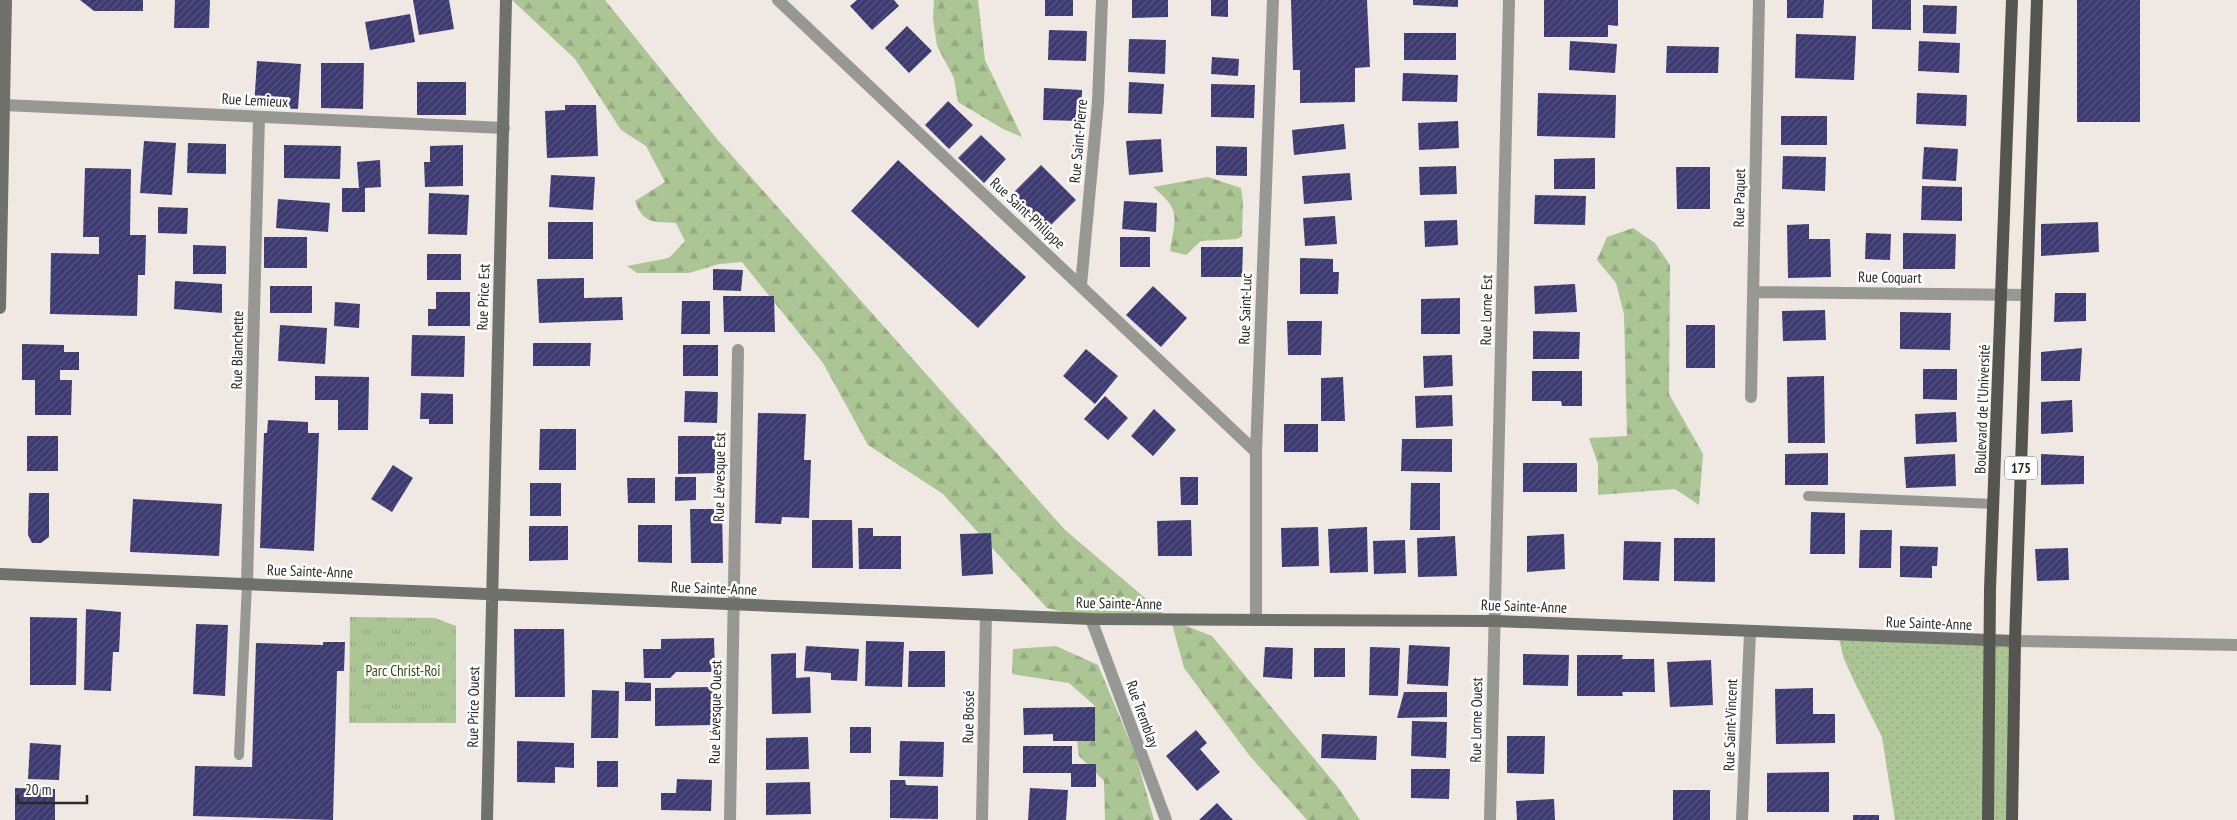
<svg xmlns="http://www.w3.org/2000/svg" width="2237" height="820" viewBox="0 0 2237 820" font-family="'PT Sans Narrow',sans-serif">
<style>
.grass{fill:url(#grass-dots)}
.forest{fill:url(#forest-firs)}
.park{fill:url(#park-tufts)}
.building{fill:url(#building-hatch)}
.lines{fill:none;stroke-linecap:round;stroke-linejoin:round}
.lane{stroke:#979894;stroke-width:10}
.street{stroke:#979894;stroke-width:12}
.secondary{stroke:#6f716c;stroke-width:12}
.primary{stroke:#54554f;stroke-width:12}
.labels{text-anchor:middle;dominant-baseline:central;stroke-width:5;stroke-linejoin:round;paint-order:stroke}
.shield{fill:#fff;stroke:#6b6867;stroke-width:1}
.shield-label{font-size:14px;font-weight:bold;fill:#2b2826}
.street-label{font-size:15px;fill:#2b2826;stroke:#fff}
.park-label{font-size:15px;fill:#334e0c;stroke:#fff}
</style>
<defs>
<pattern id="grass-dots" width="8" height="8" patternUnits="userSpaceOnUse" patternTransform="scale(1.25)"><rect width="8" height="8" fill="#acc595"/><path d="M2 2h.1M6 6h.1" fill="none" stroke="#94a980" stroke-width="1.8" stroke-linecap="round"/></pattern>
<pattern id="forest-firs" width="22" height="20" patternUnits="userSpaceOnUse" patternTransform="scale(1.25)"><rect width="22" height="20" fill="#acc595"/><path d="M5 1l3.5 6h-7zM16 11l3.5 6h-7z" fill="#94a980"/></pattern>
<pattern id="park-tufts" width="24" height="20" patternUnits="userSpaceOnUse" patternTransform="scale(1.25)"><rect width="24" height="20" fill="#acc595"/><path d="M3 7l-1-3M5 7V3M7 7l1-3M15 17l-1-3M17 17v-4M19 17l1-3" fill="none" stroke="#94a980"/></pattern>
<pattern id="building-hatch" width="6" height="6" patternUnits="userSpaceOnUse" patternTransform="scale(1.25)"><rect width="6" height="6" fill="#3c3a70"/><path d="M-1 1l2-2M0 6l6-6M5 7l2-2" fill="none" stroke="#565480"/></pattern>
</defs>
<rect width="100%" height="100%" fill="#f0e8e3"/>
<path class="grass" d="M1838,635l177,6 -3,179h-117l-13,-83 -29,-58 -9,-20z"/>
<path class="forest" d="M512,0h93l112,139 348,391 106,90 41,16 125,150 23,34h-53l-58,-65 -65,-87 -13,-48 -80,-1 -44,-11 -104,-114 -75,-49 -45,-82 -81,-101 -23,2 -30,9h-52l-10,-7 42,-8 16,-17 -9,-18c-22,-1 -33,1 -41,-22l30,-19 -19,-36 -25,-16 -46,-71z
M934,0h44l7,60 37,77 -19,-8 -45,-27 -4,-24 -17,-32 -4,-27z
M1208,177l33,11 2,14 -1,34 -5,3 -36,2 -15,14 -16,-4c5,-35 12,-40 -17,-64z
M1633,228l22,15 15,22 -1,129 34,60 -4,51 -24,-16 -77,6v-31l-9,-26 38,-2 -3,-122 -8,-31 -19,-23 10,-23z
M1056,646l42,19 38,91 18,64h-49l-1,-39 -25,-25 -2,-15h18v-35l-26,-23 -57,-9 1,-25z"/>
<path class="park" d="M350,617l85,1 21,8v97h-107z"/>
<path class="building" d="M80,0h63v11h-49z
M175,0h35l-1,28h-35z
M413,0h36l5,29 -35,6z
M857,0h37l5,6 -27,24 -22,-24z
M1045,0h28v16h-28z
M1132,0h36v17l-36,1z
M1211,0h17v17l-17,-1z
M1291,0h76l3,67 -15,1v34l-55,1v-33h-7z
M1413,0h45v7l-45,-2z
M1544,0h74v26l-10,-1v12h-64z
M1787,0h37l-1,18h-36z
M1872,0h39v30l-39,-1z
M2077,0h63v122h-63z
M1923,5l34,1 -1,28 -33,-1z
M410,14l5,28 -45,8 -5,-28z
M907,26l25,25 -23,22 -24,-25z
M1049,30l38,1 -1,30 -38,-1z
M1404,33h52v27h-52z
M1796,34l60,2 -2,44 -59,-2z
M1129,39l37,1 -1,34 -37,-2z
M1570,41l47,3 -2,29 -46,-3z
M1919,41l41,2 -1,30 -41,-2z
M1667,46l52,1 -1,26h-52z
M1212,57l27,2 -1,17 -27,-2z
M257,61l44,3 -3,45 -44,-2z
M321,63h43l-1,46 -42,-1z
M1403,73l55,2 -1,27 -55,-1z
M417,82h49v33h-49z
M1129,82l35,2 -2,30 -34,-1z
M1211,84l44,1 -1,33 -43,-1z
M1044,88l38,2 -1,31 -38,-1z
M1538,93l78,2 -1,43 -78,-2z
M1917,93l50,2 -1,31 -50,-2z
M948,101l25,24 -24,24 -24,-24z
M565,105h31l2,51 -51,2 -2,-47 20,-1z
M1781,116h46v29h-46z
M1458,121l1,27 -40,2 -1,-27z
M1344,124l2,25 -52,6 -2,-25z
M981,135l25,24 -22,24 -26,-25z
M1161,139l2,33 -34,3 -3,-34z
M144,141l32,2 -4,52 -32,-2z
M188,143l38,1v30l-39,-1z
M284,145l57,1 -1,33 -56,-1z
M463,145v41l-38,1 -1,-25h6v-16z
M1216,146l31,1v29l-31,-1z
M1924,147l34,2 -2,32 -34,-2z
M1783,156l43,1 -1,34 -43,-2z
M1595,158v31h-41v-30z
M380,160l1,27 -16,1v24h-23v-24h17l-2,-26z
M898,160l128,117 -48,51 -127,-117z
M1041,165l35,35 -33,33 -34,-36z
M1456,166l1,28 -37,1 -1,-28z
M1676,167h34v42h-33z
M85,168l46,1 -1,66h16l-1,40h-7l-1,41 -87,-2 1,-61 48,1v-17h-16z
M1350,173l2,27 -48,4 -2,-28z
M551,175l44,2 -2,33 -44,-3z
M1922,186l40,1v34l-41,-1z
M429,193l40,2 -2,40 -39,-1z
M1535,195l51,1 -1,29 -51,-1z
M278,199l52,4 -2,29 -52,-4z
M1124,201l33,2 -1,29 -34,-3z
M158,207l30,1 -1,26 -29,-1z
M1335,216l2,28 -32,2 -2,-28z
M1457,220l1,25 -33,2 -1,-26z
M548,222h45v37h-45z
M2098,222l1,30 -58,4v-32z
M1809,224v15h21l1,38 -43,1 -1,-53z
M1866,233l25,1 -1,26 -25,-1z
M1903,233l53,1 -1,35h-52z
M264,237h43v31h-43z
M1120,237h30v30h-30z
M193,245l33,1v28h-33z
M1201,247h42l-1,30h-41z
M427,254h34v26h-34z
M1300,258l33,1v13h6l-1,22h-38z
M713,269l30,1 -2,21 -28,-1z
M584,278v20l38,-1 1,23 -84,3 -2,-44z
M175,281l47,3v29l-48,-4z
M1575,284l2,28 -42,2 -1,-28z
M270,286h42v27h-42z
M1153,286l34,32 -26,29 -35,-32z
M436,292h34v34h-42v-17h8z
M2055,293h31v28l-32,1z
M723,296h51l1,36h-51z
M1460,298v36h-39v-35z
M682,301h28v33h-29z
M335,302l25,2 -1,24 -25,-2z
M1825,310l1,30 -43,1 -1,-30z
M1900,312l51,1 -1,37 -50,-1z
M1287,321h35l-1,34h-33z
M280,325l47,3 -2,36 -47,-3z
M1686,325h29v43h-29z
M1533,331l47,1 -1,27h-46z
M412,335l53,1 -1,41 -53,-1z
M533,343h58l-1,23h-57z
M22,344l42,1v7h15v18h-19v10h12l-1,35h-36v-35h-13z
M683,345h35v31h-35z
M2082,348l-2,33h-39v-29z
M1086,349l32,27 -23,28 -32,-28z
M1452,355l1,31 -29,2 -1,-32z
M1923,369h34v31l-34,-1z
M1532,371h50v35h-20l-1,-5h-29z
M315,376l54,1 -1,53h-30v-30h-23z
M1824,376l1,67h-37l-1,-66z
M1343,377l2,44h-24v-43z
M685,391l33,1 -1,31 -33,-1z
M421,393l32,1v30h-24v-5h-9z
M1452,395l1,31 -37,2 -1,-32z
M1105,396l23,22 -20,22 -24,-21z
M2072,400l1,32 -32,2v-32z
M1154,409l22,21 -23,26 -22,-20z
M1956,412l1,30 -41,2 -1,-30z
M758,413l48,1 -2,46h7l-2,58 -27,-1 -1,7 -26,-1z
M268,420l40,2v11h11l-5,118 -54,-3 4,-115h3z
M1284,424h34v28h-34z
M540,429h36v41h-37z
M27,436h31v35h-31z
M678,436h37v37l-37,1z
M1402,439h50v33l-51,-1z
M1828,453v32h-43v-31z
M1955,454l1,32 -50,2 -2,-31z
M2041,454l43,2v28l-43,1z
M1523,463h54v29h-54z
M393,465l20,13 -21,34 -21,-13z
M675,477h21v23l-21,1z
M1180,477h18v28h-17z
M627,478h28v25h-27z
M530,483h31v33h-31z
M1411,483h29v47h-30z
M29,493h20v44l-8,6h-9l-4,-8z
M133,499l89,5 -3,52 -89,-4z
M690,509h32l1,54h-32z
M1811,512l34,1v41h-35z
M812,520h40l1,48h-41z
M1191,520l1,36h-34l-1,-35z
M638,525h34v38l-34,-1z
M529,526h39v34l-39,1z
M1318,527l1,39 -37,1 -1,-39z
M1367,527l1,45 -38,1 -2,-44z
M858,528h15v8h28v33h-42z
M1860,530h32l-1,38h-32z
M991,533l2,41 -31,2 -2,-42z
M1564,534l1,35 -38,3v-36z
M1455,536l2,40 -39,1 -1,-39z
M1674,538h41v44l-41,-1z
M1405,540l1,33 -32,1 -1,-33z
M1624,541l37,1 -2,39 -36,-1z
M1900,546l38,1 -1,19h-5v12l-32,-1z
M2068,548l1,32 -32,1 -2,-32z
M86,609l35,3 -2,40h-6l-2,39 -27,-1z
M30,617l47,1 -1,67h-46z
M196,624l32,1 -3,71 -32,-2z
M514,629h50l1,68h-50z
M714,638l1,34h-39l-6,6h-26l-1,-29h18v-10z
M866,641l38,1 -2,45 -37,-1z
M323,642h22l-1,29h-7l-4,149 -140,-4 2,-50 57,1 4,-124 67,2z
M1409,645l41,2 -2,39 -41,-2z
M806,646l53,3 -2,32 -26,-1v-7l-27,-2z
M1265,647l28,1 -1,31 -29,-2z
M1370,647l30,1 -2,48 -29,-1z
M1314,648h31v29h-31z
M909,651h36v36h-37z
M796,653v25l14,-1 1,36 -39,1 -1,-60z
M1523,654l46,1 -1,31 -45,-1z
M1577,655h46l-1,4h32l1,33h-33l1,4h-46z
M1711,660l2,45 -43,2 -3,-45z
M625,682l26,1v18h-26z
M713,687l1,38 -59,1v-38z
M1813,688v26h22v29l-59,1 -1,-55z
M592,690l27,1 -1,47h-27z
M1404,692h43v25l-50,1z
M1095,707v34h-42v-7l-29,1 -1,-27z
M1412,721l35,1 -1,36 -35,-2z
M850,727h21v26h-21z
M1196,730l11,13 -7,6 20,23 -23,19 -31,-35z
M1322,734l55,2 -1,24 -55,-2z
M1507,736h38l-1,38 -37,-1z
M808,737l1,32 -43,1v-32z
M517,741l57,2v25l-19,-1v16l-38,-1z
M900,741l44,1 -1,35 -44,-1z
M30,743l31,2 -2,35 -31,-1z
M1023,746h49v18h24v23h-25v-14h-48z
M597,761h21v26h-21z
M1411,769h39l-1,30 -38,-1z
M1829,772v40h-62v-39z
M677,779l35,1 -1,31 -50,-1v-17h15z
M890,780h15l1,5 32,1v33l-48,-1z
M810,782l1,32 -45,1v-32z
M15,788l40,1v31h-40z
M1030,788l38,2 -2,30h-38z
M1673,790h37v30h-37z
M1554,799l1,21h-38l-1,-19z
M1217,803l16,17h-34z
M1853,815h26v5h-26z"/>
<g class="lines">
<path class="lane" d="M1808,496l186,8
M239,755l8,-171"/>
<path class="street" d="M778,0l478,452
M4,105l500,23
M1081,285l17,-183 4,-102
M1754,292l273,3
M1751,397l8,-397
M247,584l12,-467
M1091,619l75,201
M1256,620v-168l17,-452
M2015,641l222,4
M730,820l8,-470
M982,820l4,-205
M1490,820l19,-820
M1742,820l8,-188"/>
<path class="secondary" d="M0,308l6,-308
M0,574l1091,45 404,2 520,20
M487,820l19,-820"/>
<path class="primary" d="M1988,820l2,-231 22,-589
M2012,820l3,-179 22,-641"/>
</g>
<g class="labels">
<rect class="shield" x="2005" y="456.5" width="32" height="23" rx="4"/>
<g class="shield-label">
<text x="2021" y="468">175</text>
</g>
<g class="street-label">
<text transform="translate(255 100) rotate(3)">Rue Lemieux</text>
<text transform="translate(1078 141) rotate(-85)">Rue Saint-Pierre</text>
<text transform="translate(1739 198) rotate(-89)">Rue Paquet</text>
<text transform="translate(1028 213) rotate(43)">Rue Saint-Philippe</text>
<text transform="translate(1890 277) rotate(1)">Rue Coquart</text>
<text transform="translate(483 297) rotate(-88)">Rue Price Est</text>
<text transform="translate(1245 309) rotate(-88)">Rue Saint-Luc</text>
<text transform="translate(1486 310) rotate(-89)">Rue Lorne Est</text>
<text transform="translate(237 350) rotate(-89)">Rue Blanchette</text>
<text transform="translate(1982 409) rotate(-88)">Boulevard de l'Université</text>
<text transform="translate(719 477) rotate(-89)">Rue Lévesque Est</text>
<text transform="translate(310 571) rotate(2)">Rue Sainte-Anne</text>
<text transform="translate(714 588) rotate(2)">Rue Sainte-Anne</text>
<text transform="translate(1119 603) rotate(1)">Rue Sainte-Anne</text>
<text transform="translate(1524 606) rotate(2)">Rue Sainte-Anne</text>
<text transform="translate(1929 623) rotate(2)">Rue Sainte-Anne</text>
<text transform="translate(473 707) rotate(-89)">Rue Price Ouest</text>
<text transform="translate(715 712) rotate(-89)">Rue Lévesque Ouest</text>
<text transform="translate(1143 714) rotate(70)">Rue Tremblay</text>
<text transform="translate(968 717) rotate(-89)">Rue Bossé</text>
<text transform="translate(1476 720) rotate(-89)">Rue Lorne Ouest</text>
<text transform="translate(1730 725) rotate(-88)">Rue Saint-Vincent</text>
</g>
<g class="park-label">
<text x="403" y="670">Parc Christ-Roi</text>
</g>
</g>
<path d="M18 795v8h69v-8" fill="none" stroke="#2b2826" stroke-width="2.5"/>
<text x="25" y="795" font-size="15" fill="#2b2826" stroke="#ffffff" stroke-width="4" paint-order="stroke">20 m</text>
</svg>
